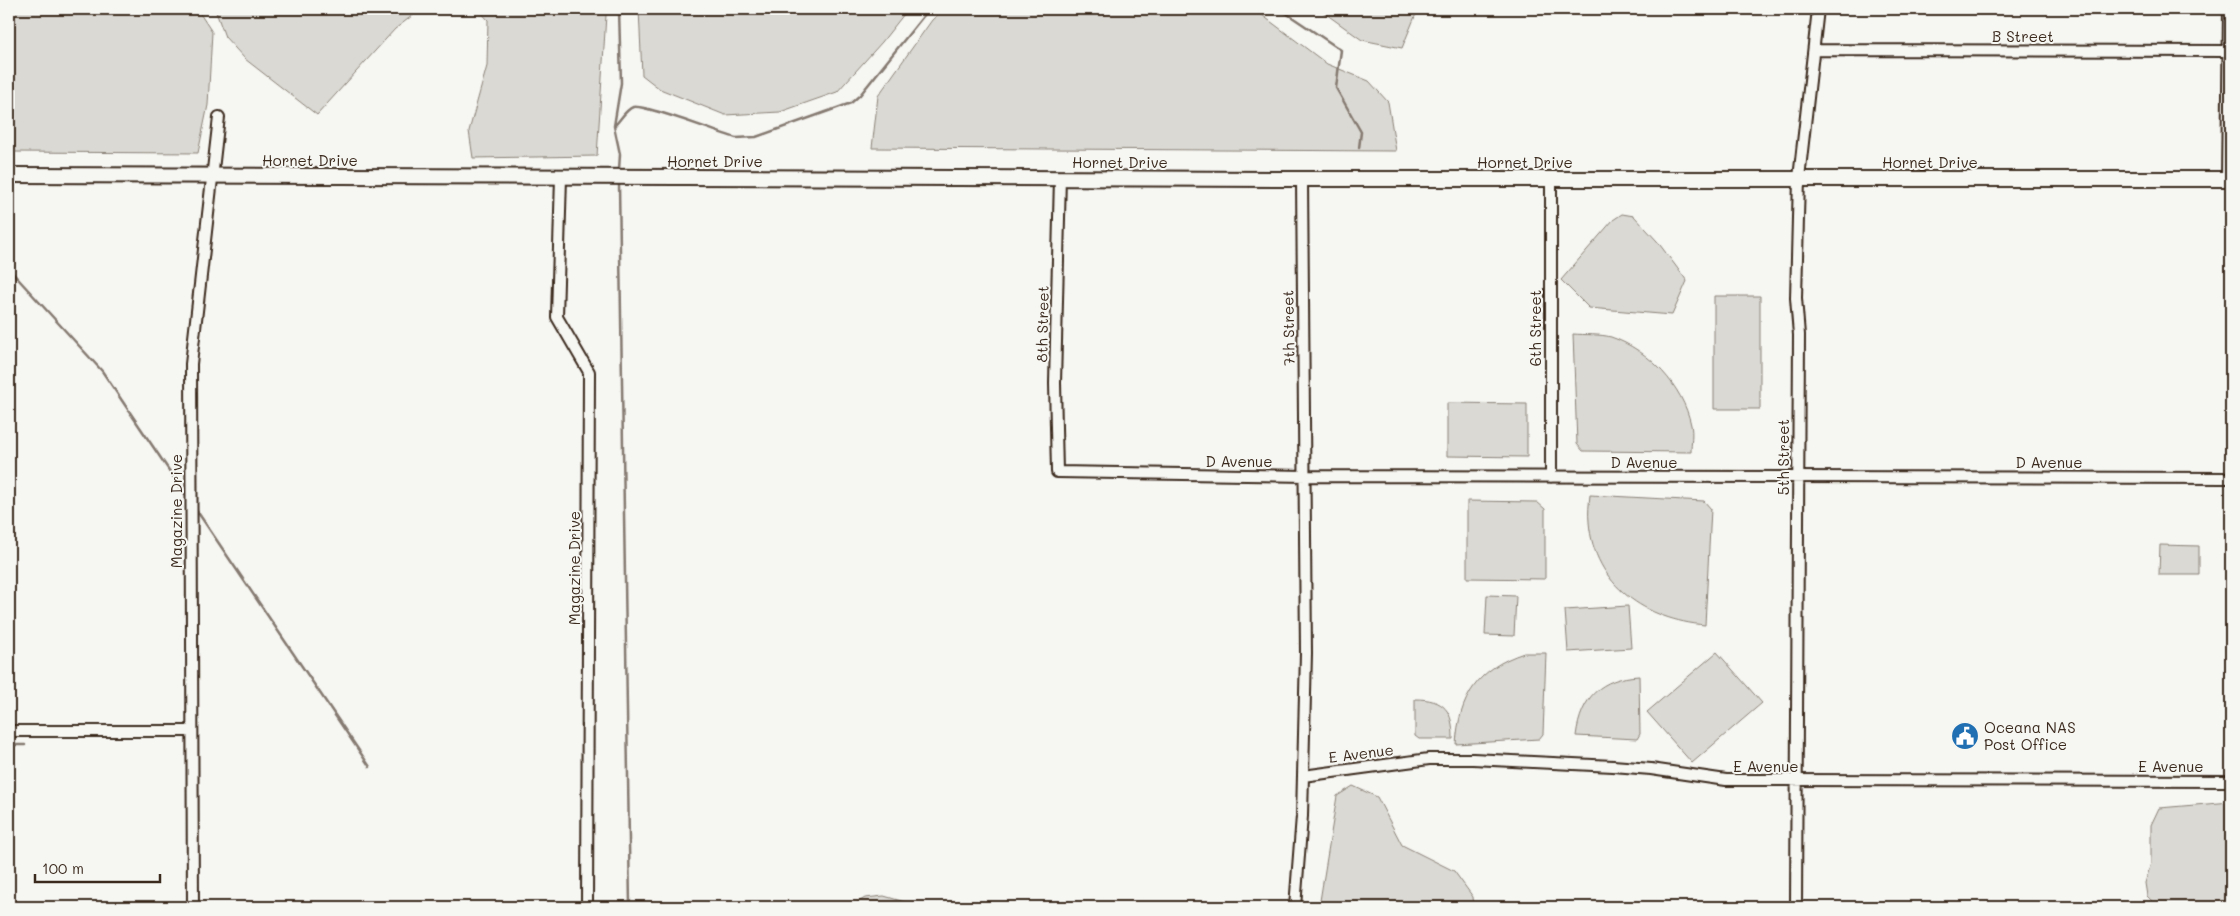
<svg xmlns="http://www.w3.org/2000/svg" width="2240" height="916" viewBox="0 0 2240 916" font-family="Mali,sans-serif">
<style>
.green{fill:#dad9d3;stroke:#8a8278}
.lines{fill:none;stroke-linecap:round;stroke-linejoin:round}
.stream{stroke:#857a71;stroke-width:2.5}
.street-casing{stroke:#3b2a1e;stroke-width:14}
.secondary-casing{stroke:#3b2a1e;stroke-width:18}
.street{stroke:#f6f6f2;stroke-width:10}
.secondary{stroke:#f6f6f2;stroke-width:14}
.labels{text-anchor:middle;dominant-baseline:central;stroke-width:4;stroke-linejoin:round;paint-order:stroke}
.street-label{font-size:15px;fill:#3b2a1e;stroke:#f6f6f2}
.poi-label{font-size:15px;fill:#3b2a1e;stroke:#f6f6f2;text-anchor:start}
</style>
<rect width="100%" height="100%" fill="#f6f6f2"/>
<filter id="ink" filterUnits="userSpaceOnUse"><feTurbulence type="fractalNoise" baseFrequency=".02" numOctaves="2"/><feDisplacementMap in="SourceGraphic" scale="10" xChannelSelector="R" yChannelSelector="G"/><feConvolveMatrix kernelMatrix="1 2 1 2 8 2 1 2 1" color-interpolation-filters="sRGB"/></filter>
<g filter="url(#ink)">
<path class="green" d="M9,9h188l15,23 -4,73 -10,48 -189,-1z
M215,9h206l-26,20 -78,86 -72,-56 -20,-22z
M478,9h126l2,6 -9,141 -124,2 -4,-27 18,-65 1,-46z
M639,9h269l-26,33 -45,50 -57,20 -55,3 -65,-26 -18,-14z
M944,9h310l73,55 42,17 19,21 8,49 -524,-3 6,-52 54,-76z
M1319,9h99l-16,39 -40,-8z
M1622,214l12,2 23,25 30,40 -15,34 -83,-7 -28,-28 52,-60z
M1714,296h46v113h-46z
M1573,334c12,1 27,0 38,3 38,13 72,49 80,88 2,8 0,19 0,27l-108,-1 -6,-7z
M1447,403l80,1v53l-80,-1z
M1590,495l114,6 7,8 -6,116c-58,-5 -111,-39 -116,-103 -1,-9 0,-18 1,-27z
M1467,501l70,1 8,7v70l-78,-1z
M2160,545l39,1v29h-40z
M1487,595l29,1 -2,40 -29,-1z
M1628,606l3,42 -63,4 -3,-42z
M1717,652l45,51 -70,60 -45,-51z
M1524,653h22l-3,81 -4,5 -83,5c3,-47 22,-76 68,-91z
M1639,676l1,58 -3,5 -61,-3c5,-39 25,-58 63,-60z
M1415,699c30,0 38,12 38,40h-34l-4,-3z
M1353,786l24,11 25,48 52,26 19,26 1,10h-155l18,-111z
M2231,802v105h-73l-11,-11 -2,-13 6,-20v-38l8,-17z
M884,896l35,10 3,1h-73l16,-9z"/>
<g class="lines">
<path class="stream" d="M619,9l2,74 -7,43 6,28 -1,16
M1280,9l61,41 -5,38 25,44 -2,16
M614,126c6,-5 11,-16 19,-19 12,-3 86,26 103,31l20,-1 95,-34 9,-8 69,-86
M619,185l11,722
M9,269l93,102 83,123
M197,511l173,256
M9,745h16"/>
<g class="street-casing">
<path id="street" d="M1814,50l417,1
M561,177l-4,140 32,55 -2,535
M1060,177l-5,206 2,89 249,4 925,2
M1551,178v299
M2227,179l2,-170
M9,731h183
M1303,776l126,-17h44l140,7 38,3 75,11 505,1
M193,907l-2,-543 28,-247
M1295,907l7,-91 4,-163 -4,-474
M1796,907l3,-572 -3,-37 3,-120 19,-169"/>
</g>
<g class="secondary-casing">
<path id="secondary" d="M9,175l1293,4h929"/>
</g>
<use href="#street" class="street"/>
<use href="#secondary" class="secondary"/>
</g>
</g>
<defs>
<g id="civic-disc" transform="scale(1.4375)"><circle r="9.5" fill="#1f6fb2" stroke="#f6f6f2"/><path d="M-.6-6.5H3V-4.5H.6V-3L4-1V1h2V6H-6V1h2V-1L-.6-3ZM-1.2 2.5V6h2.4V2.5Z" fill="#fff"/></g>
</defs>
<g fill-rule="evenodd">
<use href="#civic-disc" x="1965" y="736"/>
</g>
<g class="labels">
<g class="street-label">
<text x="2023" y="36">B Street</text>
<text x="310" y="160">Hornet Drive</text>
<text x="715" y="161">Hornet Drive</text>
<text x="1120" y="162">Hornet Drive</text>
<text x="1525" y="162">Hornet Drive</text>
<text x="1930" y="162">Hornet Drive</text>
<text transform="translate(1042 324) rotate(-89)">8th Street</text>
<text transform="translate(1288 328) rotate(-91)">7th Street</text>
<text transform="translate(1535 328) rotate(-90)">6th Street</text>
<text transform="translate(1783 457) rotate(-90)">5th Street</text>
<text x="1239" y="461">D Avenue</text>
<text x="1644" y="462">D Avenue</text>
<text x="2049" y="462">D Avenue</text>
<text transform="translate(176 511) rotate(-90)">Magazine Drive</text>
<text transform="translate(574 568) rotate(-90)">Magazine Drive</text>
<text transform="translate(1361 753) rotate(-7)">E Avenue</text>
<text x="1766" y="766">E Avenue</text>
<text x="2171" y="766">E Avenue</text>
</g>
<g class="poi-label">
<text x="1984" y="727">Oceana NAS<tspan x="1984" dy="17">Post Office</tspan></text>
</g>
</g>
<rect width="2240" height="916" fill="none" stroke="#f6f6f2" stroke-width="30"/>
<rect x="15" y="15" width="2210" height="886" fill="none" stroke="#3b2a1e" stroke-width="2" filter="url(#ink)"/>
<path d="M35 874v8h125v-8" fill="none" stroke="#3b2a1e" stroke-width="2.5"/>
<text x="42" y="874" font-size="15" fill="#3b2a1e" stroke="#f6f6f2" stroke-width="4" paint-order="stroke">100 m</text>
</svg>
